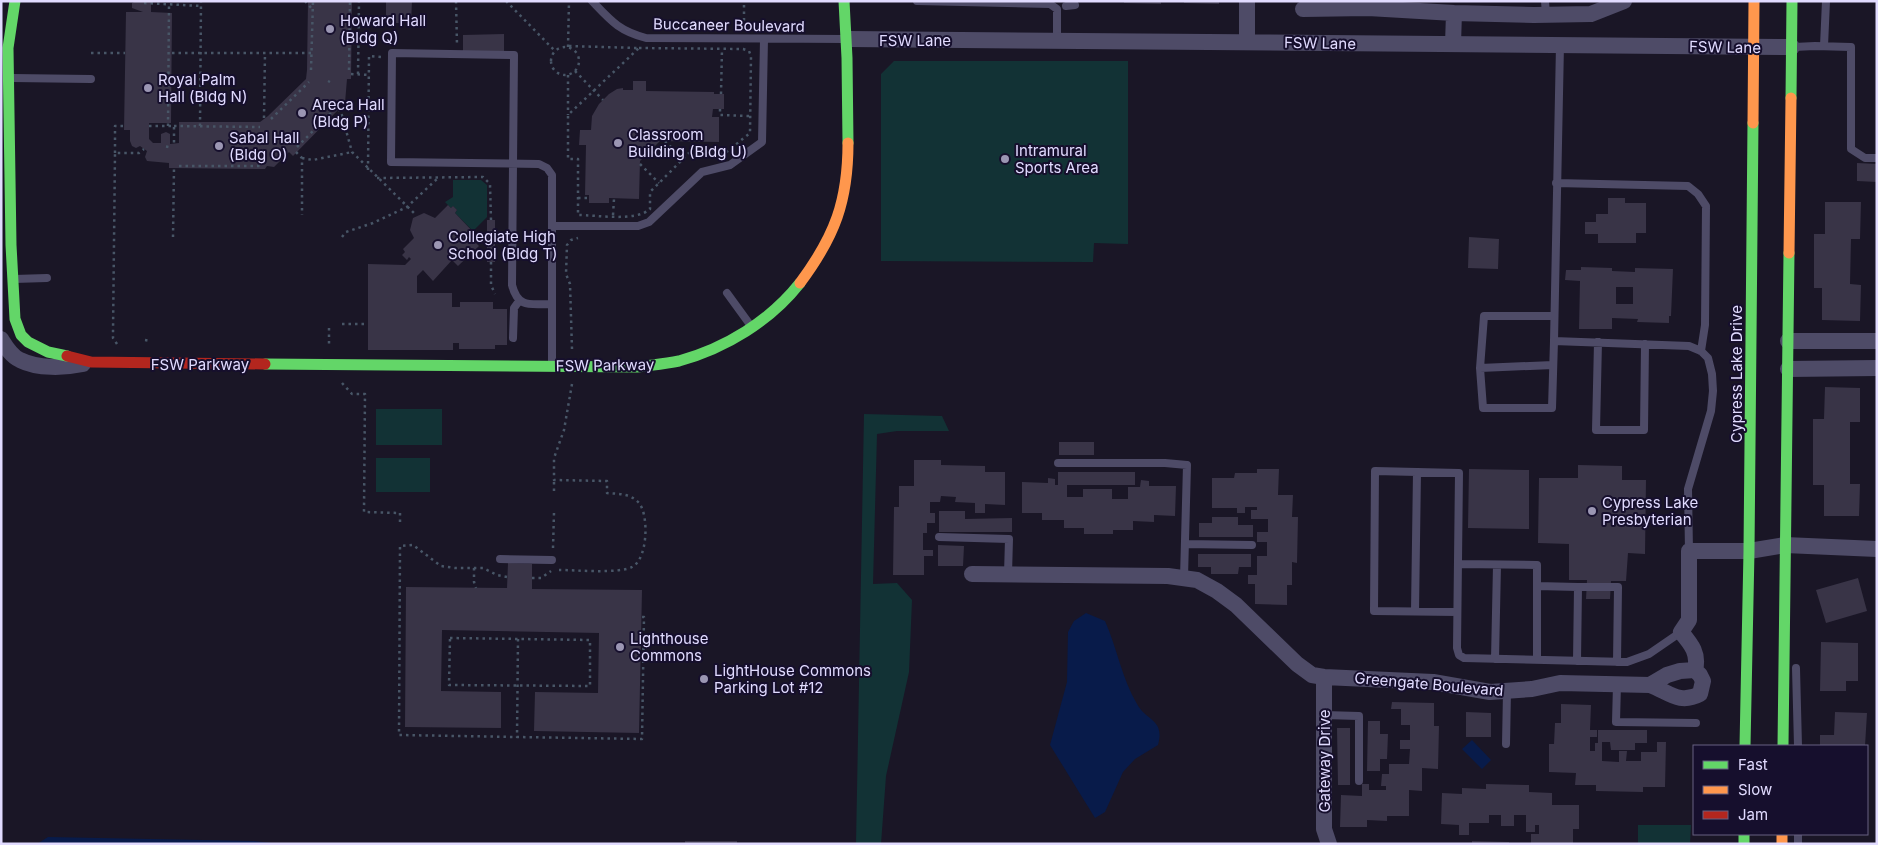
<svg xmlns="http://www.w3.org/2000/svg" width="1878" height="845" viewBox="0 0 1878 845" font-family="Inter,sans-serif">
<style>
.green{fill:#123235}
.water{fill:#081b4a}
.building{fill:#393447;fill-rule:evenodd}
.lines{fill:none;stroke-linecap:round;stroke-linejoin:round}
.path{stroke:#485667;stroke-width:2.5;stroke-dasharray:2.5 4;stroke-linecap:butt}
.lane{stroke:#4e4b67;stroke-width:8}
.street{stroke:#4e4b67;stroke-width:16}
.fast{stroke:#63d668;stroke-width:11}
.slow{stroke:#ff974d;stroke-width:11}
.jam{stroke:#b3261e;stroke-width:11}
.poi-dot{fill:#9b96b3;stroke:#160f2d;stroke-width:2}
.labels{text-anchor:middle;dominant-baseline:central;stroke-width:4;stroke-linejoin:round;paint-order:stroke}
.poi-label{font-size:15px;fill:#e1dbff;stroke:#160f2d;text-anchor:start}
.street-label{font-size:15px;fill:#e1dbff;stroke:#160f2d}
</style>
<rect width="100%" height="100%" fill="#1a1626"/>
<path class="green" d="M894,61h234v183l-34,-1 -1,19 -212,-1v-187z
M453,180h28l6,5v32l-14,14 -18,-18 2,-3 -4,-4 -2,2 -6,-6 8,-5z
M376,409h66v36h-66z
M864,414l78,2 7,15h-52l-20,3 -4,150 24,-1 15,17 -3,72 -23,104 -5,68h-25z
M376,458h54v34h-54z
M1638,825h53l-1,19h-52z"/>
<path class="water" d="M1086,613l19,8c12,27 17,58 32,83 10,18 28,15 21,41l-23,14 -12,13 -18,40 -10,6 -45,-73 17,-63 1,-50 6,-11z
M1472,740l19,20 -9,9 -20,-20z
M48,837l206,4 27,3h-244z"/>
<path class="building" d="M136,1h15v11l21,1 -1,110h-22v16l4,4h8v-9l5,-2 4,2v10l9,-1v-21h81l8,-6 38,-37 1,-9 1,-69h44l-1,78h-4l-2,24 -5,2 -3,6 -44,45 -4,-4 -15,15 -7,-1 -2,3 -96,-1v-5l-22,-2 -2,-4 2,-6 -7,-5 -4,2 -4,-2 -2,-5v-11h-6l2,-118h17l-11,-4v-5z
M386,1h26l-1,22h-25z
M1124,1h37v3l-37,-1z
M1184,1h35v3l-35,-1z
M504,34v17h-41v-16z
M633,81h13v10l68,1v2h10v15h-11l-1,8h7v25l-59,-1 -20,20 -1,38 -30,-1v5h-20v-8h-4l1,-50h-7l1,-15h11l1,-14 7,-12 10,-10 8,-5 6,-1v2h10z
M1857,163l20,1v18l-20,-1z
M1608,198h17v5h21v30h-10v10h-38v-9h-13v-12h11v-8h12z
M1825,202h36l-1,37h-9l-1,45 11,1 -1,36 -38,-1v-32h-8v-54h11z
M448,205l3,3 2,-2 4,4 -2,3 22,23 -1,1h11v-17h8v42h-8v-19h-11l3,3 -21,20 -6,-6 -19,21 -10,-11 -6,6v17h35v14h8v-5h33v7h14v36h-12v4h-36v-6h-6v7h-85v-86l37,1 6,-6 -2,-2 -2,3 -5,-5 3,-3 -2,-3 11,-11 -4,-8 3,-12 11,-5 11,5z
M1469,237l30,2 -1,30 -30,-1z
M1581,267l31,1v3l23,1v-4l38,1 -2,47h-2v7l-32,-1 1,-3 -26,-1v11h-33l1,-48 -15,-1 1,-10h15zM1616,287h17v17h-17z
M1825,387l35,1v34h-10v62h10l-1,32h-35v-31h-11v-66h11z
M1059,442h35v13h-35z
M914,460h27v5l44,1v6h20v33l-20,-1v9h-10v-10l-20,-1 1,-5 -15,-1 -1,6h-10v11h5v10h-8v10h-4v17h10v6h-9v19h-31l1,-68h5v-21h15z
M1578,465l44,1v14h24l-1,74 -17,-1 -2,28h-15l-1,18h-24l1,-19h-18v-36l-31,-1 1,-65h39z
M1257,469h22l-1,26h15l-1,22h6l-1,46 -5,-1v23h-5v20l-32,-1v-20h-7v-9h9v-19h10v-14h-10v-10h11v-13h-17v-9h6v-3h-12v6h-8v-5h-25v-30h22l1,-5h22z
M1469,469l60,1v59l-61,-1z
M1058,472h77v13h-68v12h16v-8h29v10h16v-12h12l1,-7 8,1v5h27l-1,30 -21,-1v7l-21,-1v9h-20v4h-29v-6h-20v-8h-22v-7h-20v-31l26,1v-5l7,1v6h3z
M939,511h26v8l47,-1v14h-73z
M1212,517h26v8h15v12h-54v-14h13z
M938,545l26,1 -1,20h-25z
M1198,554h53v13h-12l-1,7h-27v-7h-13z
M508,563l24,1v25l110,1 -3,143 -105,-2 1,-39 63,1 1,-60 -157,-3 -1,61 60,1v36l-96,-1 1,-140 101,1z
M1858,578l9,33 -41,12 -10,-33z
M1821,642l37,1v38h-12v10h-26z
M1392,702l42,1v23h5l-1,43 -16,-1v23l-13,-1v26h-22v5l-20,-1v7h-27l1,-32 21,1v-12h7v6h17v-4h-5l1,-12h7v-10h20l1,-15h-10v-9h10v-15h-9v-16h-10z
M1561,704l30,1 -1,25h7v7h-7v14h5v-8h3v-13h49v13h-12v7h-24l-1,-8h-8v19l17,1v-11h8l-1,10h15v-9h16v-10h9l-1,45h-22v5l-47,-1v-6h-21l1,-12 -27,-1v-28h5l1,-21h6z
M1466,712l25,1v24h-25z
M1835,712l32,1 -2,33h-45v-11h14z
M1368,721h12v13h8l-1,25h-7v12h-13z
M1337,728h13v57h-12z
M1486,784l43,1v7l23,1v12h27v24h-6v15h-42v-10h8v-9h-4v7h-9v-17h-12v11h-13v-11h-12v8h-20v12h-10v-10l-18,-1 1,-31 20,1v-6l24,1z
M685,841h52v3h-52z
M1472,841l37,1v2h-37z"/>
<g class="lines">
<path class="path" d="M305,1l7,8
M456,1l1,44
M506,1l49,50
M144,3l57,3
M744,27v-26
M569,46l69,2
M568,47l1,-46
M551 61a14 14 0 1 1 28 0a14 14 0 1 1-28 0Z
M639,48l104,1 6,2 2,5 -1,77 -26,21 -35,-1 -39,39v17c-14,13 -53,6 -72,6v-56h-10v-44z
M91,53h34
M172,53h139
M311,70l2,-69
M349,70l1,-69
M575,71l28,29
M351,74l18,1
M358,74l1,-73
M568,75v40
M328,81l2,1
M721,94l1,-45
M338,109l3,3 11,40 64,63
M720,109v6l30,1
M264,118l1,-65
M271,119l38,-37
M149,126h25v17
M168,126l1,-120
M174,126l86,1
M200,126l1,-125
M665,141l18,18
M297,147l38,-38
M167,148l1,-5
M296,152l6,6v57
M115,153v-27h10
M302,158l11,2 39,-8
M640,164l19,19
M179,166h81
M368,170l1,-114 12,1
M377,178l106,-1 7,7 1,36
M578,198h11
M613,215l1,-16
M173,237l1,-69
M342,237l4,-5 27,-9 34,-16 31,-29
M491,262v23l4,9
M342,324h26
M329,328v17
M145,340l6,1
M117,344l-4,-6v-5l2,-180h24l5,-4
M572,349l-2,-65 -4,-10 1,-29 4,-5 7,-2
M342,383l10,11h13l-1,118 36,1v9
M554,491v-11
M553,548l1,-35
M474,568v14l2,6
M559,570c17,0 59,4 73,-3 16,-8 17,-52 7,-64 -9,-10 -21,-9 -32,-10v-12l-53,-1v-22l10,-28 8,-46
M507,577l-10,-2 -14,-7h-28l-14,-2 -28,-21 -13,1 -1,189 118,2
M532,578h9l10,-7
M450,638l140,2v46l-141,-1z
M518,639l-1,98 125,2 2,-122h-3"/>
<path class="lane" d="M592,1c19,20 27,30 54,37l199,1
M917,1l133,3 7,5v32
M1545,1l1,14
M1066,6l9,-1
M1560,45l-6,296 135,5 12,5 7,7 4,16 1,17 -2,20 -23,78 1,62
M1824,46l2,-45
M1794,47l21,-1 36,1v102l14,9h12
M12,78l79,1
M1556,183l132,3 10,8 8,12 -1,119 -4,26
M552,226h86l11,-4 53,-50 28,-7 32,-23 2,-103
M14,279l33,-1
M727,293l24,33
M552,304c-21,0 -34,5 -40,-19l1,-121 1,-109 -122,-2 -1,109 148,2 8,4 5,7v189
M1554,316h-70l-4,52 3,40h69l2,-67
M513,338l1,-30 5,-7
M1598,342l-2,88h48l1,-86
M1480,368l73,-3
M1058,463h107l22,2 -3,113
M939,537l70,2 -1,35
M1185,544l67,1
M500,559l52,1
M1458,564l79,1v95
M1537,586l41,1 -1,74
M1578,587h40l-1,75
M1415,611l2,-139
M1457,612l-83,-1 1,-140 84,2 -2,175 2,7 5,3 163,4 22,-8 32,-22
M1495,659l2,-94
M1796,668l2,78
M1617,684l-1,38 80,1
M1324,715l35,1v65
M1506,744l1,-53
M1798,844v-10"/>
<path class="street" d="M1247,1v41
M1303,9l65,-1 86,5 80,2 57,-1 33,-13
M848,39l944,8
M1453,44l1,-31
M1,339c5,8 10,17 19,21 18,9 44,8 63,4
M1788,341h89
M1788,369l89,-1
M972,574l196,2 29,4 20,11 19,14 61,59 15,11 12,2 109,5 57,10 42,-3 28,-6 90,2 17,-10 13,-4 15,-1 5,5 3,6 -3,13c-21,11 -31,-2 -50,-9
M1695,670c4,-16 -3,-25 -14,-38l8,-12v-69h60l36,-6 92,4
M1324,677v152l5,15"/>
<path class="fast" d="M15,1l-7,47 3,197 4,74 6,16 7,7 20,10 19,4
M844,1l3,57 1,85
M1791,98l1,-97
M265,364l372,3c14,-2 28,-3 42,-6 47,-13 91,-40 121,-78
M1745,746l4,-195 4,-428
M1783,746l6,-493
M1744,834v10"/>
<path class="slow" d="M1753,123l1,-122
M1789,253l2,-155
M800,283c35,-47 48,-82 48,-140
M1782,834v10"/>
<path class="jam" d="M67,356l24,6 174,2"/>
</g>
<g class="poi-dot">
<circle cx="330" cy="29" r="5"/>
<circle cx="148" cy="88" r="5"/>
<circle cx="302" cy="113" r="5"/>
<circle cx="618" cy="143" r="5"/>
<circle cx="219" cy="146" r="5"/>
<circle cx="1005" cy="159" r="5"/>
<circle cx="438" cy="245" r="5"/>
<circle cx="1592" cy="511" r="5"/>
<circle cx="620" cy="647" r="5"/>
<circle cx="704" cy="679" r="5"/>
</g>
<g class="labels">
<g class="poi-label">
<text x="340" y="20">Howard Hall<tspan x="340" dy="17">(Bldg Q)</tspan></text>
<text x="158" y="79">Royal Palm<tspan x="158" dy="17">Hall (Bldg N)</tspan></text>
<text x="312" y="104">Areca Hall<tspan x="312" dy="17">(Bldg P)</tspan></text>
<text x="628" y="134">Classroom<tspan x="628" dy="17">Building (Bldg U)</tspan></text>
<text x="229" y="137">Sabal Hall<tspan x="229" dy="17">(Bldg O)</tspan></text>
<text x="1015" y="150">Intramural<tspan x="1015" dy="17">Sports Area</tspan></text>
<text x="448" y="236">Collegiate High<tspan x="448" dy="17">School (Bldg T)</tspan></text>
<text x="1602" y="502">Cypress Lake<tspan x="1602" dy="17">Presbyterian</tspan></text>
<text x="630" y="638">Lighthouse<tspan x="630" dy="17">Commons</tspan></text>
<text x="714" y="670">LightHouse Commons<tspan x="714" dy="17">Parking Lot #12</tspan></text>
</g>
<g class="street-label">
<text transform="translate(729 25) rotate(1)">Buccaneer Boulevard</text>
<text x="915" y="40">FSW Lane</text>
<text transform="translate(1320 43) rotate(1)">FSW Lane</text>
<text transform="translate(1725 47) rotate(1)">FSW Lane</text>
<text x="200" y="364">FSW Parkway</text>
<text transform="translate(605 365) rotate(-1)">FSW Parkway</text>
<text transform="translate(1736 374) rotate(-90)">Cypress Lake Drive</text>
<text transform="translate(1429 684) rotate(5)">Greengate Boulevard</text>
<text transform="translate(1324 761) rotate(-90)">Gateway Drive</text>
</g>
</g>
<rect width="1878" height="845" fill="none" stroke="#e1dbff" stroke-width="5"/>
<rect x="1693" y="745" width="175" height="90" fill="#160f2d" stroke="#676181"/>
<rect x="1703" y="761" width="25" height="8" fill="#63d668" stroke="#676181"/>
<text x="1738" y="770" font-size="15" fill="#e1dbff">Fast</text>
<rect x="1703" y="786" width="25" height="8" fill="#ff974d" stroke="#676181"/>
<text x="1738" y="795" font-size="15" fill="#e1dbff">Slow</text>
<rect x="1703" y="811" width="25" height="8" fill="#b3261e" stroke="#676181"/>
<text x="1738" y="820" font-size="15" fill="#e1dbff">Jam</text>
</svg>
